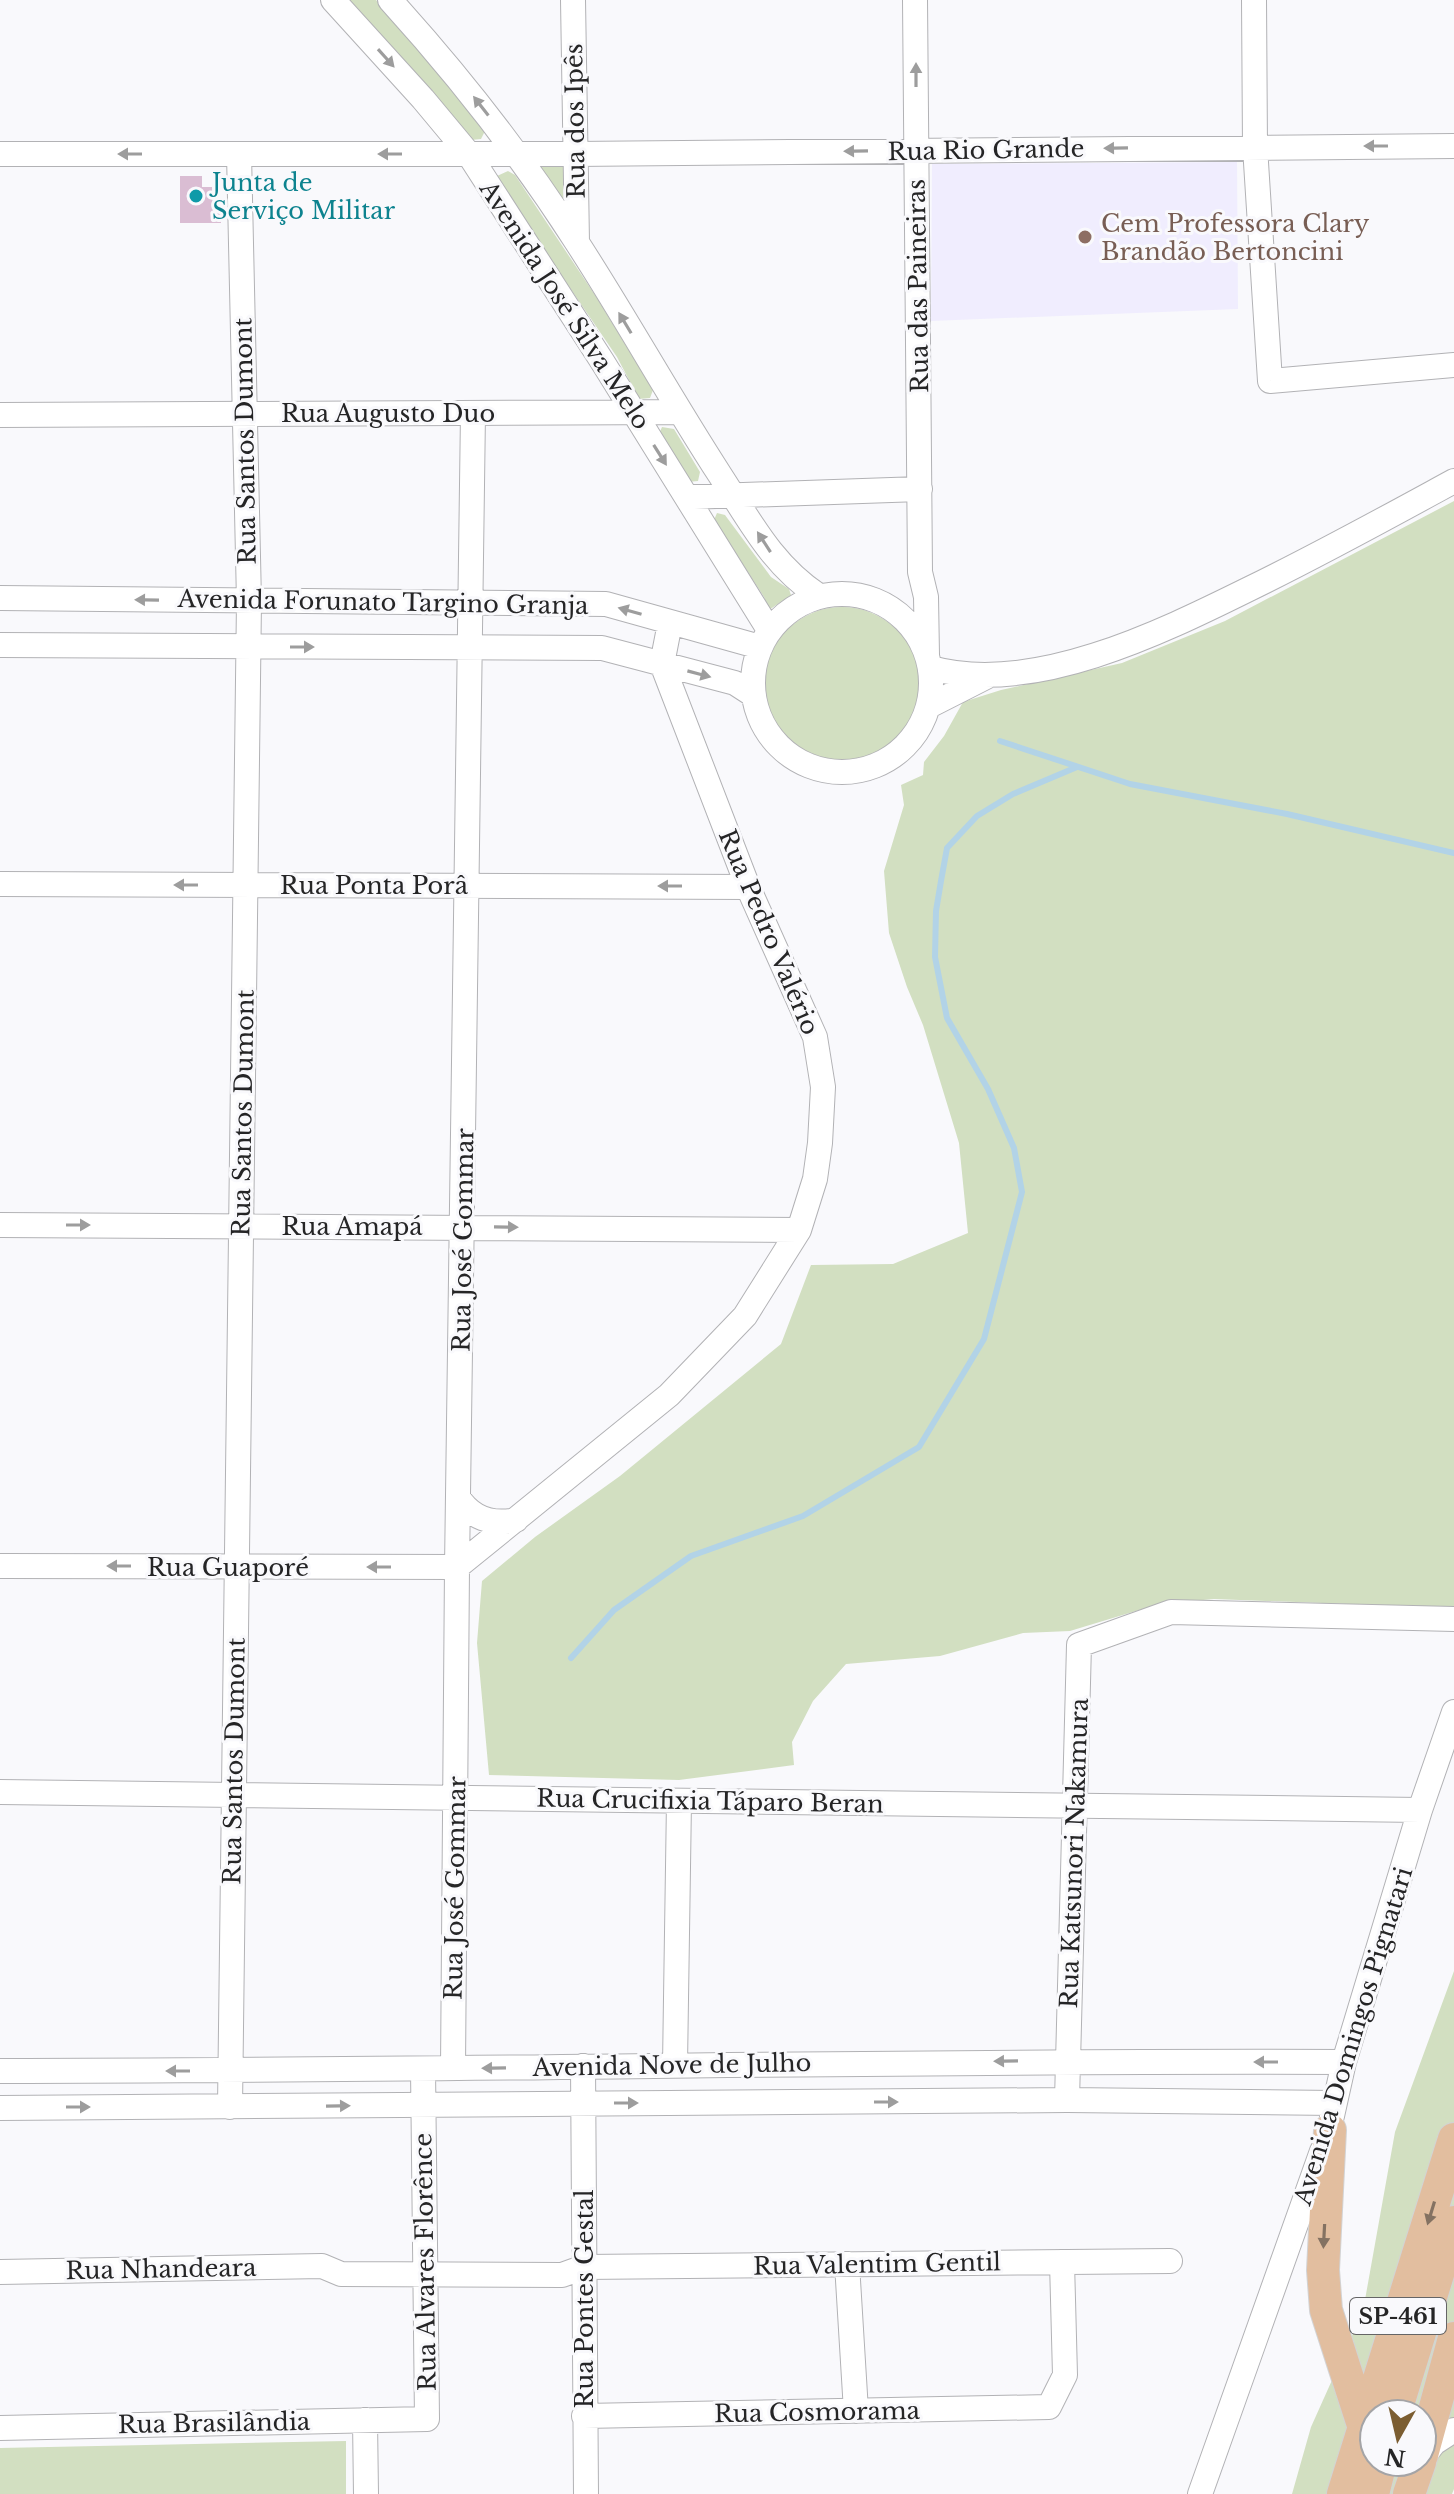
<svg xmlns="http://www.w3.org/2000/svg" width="1454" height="2494" viewBox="0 0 1454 2494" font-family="'Libre Baskerville',serif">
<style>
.education{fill:#f0edfe}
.green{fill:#d2dfc1;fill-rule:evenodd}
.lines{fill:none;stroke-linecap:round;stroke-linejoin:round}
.stream{stroke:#b2d3e7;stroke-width:6}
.building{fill:#dabdd3}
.minor-casing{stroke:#b2b2b5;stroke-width:26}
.major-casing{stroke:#d3d3d4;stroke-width:34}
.minor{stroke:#fff;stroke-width:24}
.major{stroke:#e2be9f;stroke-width:32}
.oneway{fill:#9d9d9d}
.oneway2{fill:#847262}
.culture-dot{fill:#0f9aa8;stroke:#f9f9fc;stroke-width:3}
.education-dot{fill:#8d6e63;stroke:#f9f9fc;stroke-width:3}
.labels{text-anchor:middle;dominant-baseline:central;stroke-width:6;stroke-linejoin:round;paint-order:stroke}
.shield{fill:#f9f9fc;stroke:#656566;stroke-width:2}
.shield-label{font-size:22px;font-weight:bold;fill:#252526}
.street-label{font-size:24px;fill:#252526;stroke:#f9f9fc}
.culture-label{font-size:24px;fill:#0d838f;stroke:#f9f9fc;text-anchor:start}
.education-label{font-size:24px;fill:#785e54;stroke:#f9f9fc;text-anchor:start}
</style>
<rect width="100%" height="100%" fill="#f9f9fc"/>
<path class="education" d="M1237,162l1,147 -307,12 1,-157z"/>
<path class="green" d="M347,0h29l82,90 27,41 -4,8 -10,1z
M526,158l44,1 2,69z
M508,171l7,4 82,123 56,92 -3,8 -11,1 -22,-42 -112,-164 -8,-17z
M662,427l12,2 26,43 -2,9 -10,1 -29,-48z
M1454,501v1107l-240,-9 -55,5 -89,27 -47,2 -83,23 -94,8 -33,37 -21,41 2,23 -115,15 -190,-5 -12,-132 5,-62 53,-44 85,-61 161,-132 30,-79 82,-1 75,-31 -9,-90 -36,-118 -16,-38 -18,-54 -5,-62 20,-66 -3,-20 22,-10 1,-13 20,-26 19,-34 38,-12 121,-27 103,-42z
M717,513l8,2 46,62 18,12 2,6 -22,15 -5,-13 -50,-77z
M764 685a78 78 0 1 1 156 0a78 78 0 1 1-156 0Z
M1454,1971v518l-2,5h-160l19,-67 52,-116 32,-179zM1374,2414h48v48h-48z
M346,2441v53h-346v-46z"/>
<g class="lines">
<path class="stream" d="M1000,741l130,43 157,30 167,39
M571,1658l43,-48 77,-54 112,-40 116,-69 65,-108 38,-147 -8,-44 -26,-59 -41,-71 -12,-61 1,-46 5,-30 6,-33 30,-32 36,-22 64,-27"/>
</g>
<path class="building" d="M180,176h22v11h10l1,17 8,1v18h-41z"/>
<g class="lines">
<g class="minor-casing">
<path id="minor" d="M333,0l90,99 45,54 134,208 167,269
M390,0c69,76 131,155 186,241 50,77 94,157 144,234 30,46 52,90 99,121
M573,0l4,242
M915,0l5,572 6,25 1,58
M1254,0l1,147 15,234 184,-16
M0,154h574l880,-8
M0,415l679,-3
M687,497l233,-8
M753 683a89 89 0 1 1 178 0a89 89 0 1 1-178 0Z
M0,598l606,6 154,43
M0,645l602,3 133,35 17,11
M931,668c101,28 229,-35 318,-79 70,-34 137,-71 205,-108
M929,706l57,-29
M0,884l748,3
M0,1225l799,5
M458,1497c13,21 34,28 58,23
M0,1566l457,1 212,-172 76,-79 54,-86 16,-51 5,-36 3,-56 -8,-50 -67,-150 -86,-223 8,-41
M0,1792l1420,18
M675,2065l4,-264
M583,2066l3,428
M453,2068l4,-501 16,-1154
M0,2071c448,0 896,-11 1344,-9
M1067,2100l12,-455 92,-33 283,7
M230,2107l19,-1506 -10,-447
M0,2108l1067,-8 267,3
M1332,2116l12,-54 76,-252 34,-98
M847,2264l9,147
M0,2272l322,-6 19,8 221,1 22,-8 586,-6
M584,2416l465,-9 16,-32 -3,-113
M365,2420l1,74
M0,2428l427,-9 -4,-350
M1423,2457l11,-14 20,-13
M1200,2494l122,-343"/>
</g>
<g class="major-casing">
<path id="major" d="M1330,2130l-7,140 3,40 38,118
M1395,2414l59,-192
M1422,2455l32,-117
M1343,2494l111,-355
M1373,2494l8,-32
M1409,2494l11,-32"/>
</g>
<use href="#minor" class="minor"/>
<use href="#major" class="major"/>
</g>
<defs><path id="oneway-solid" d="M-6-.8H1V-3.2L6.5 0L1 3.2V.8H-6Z" transform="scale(2)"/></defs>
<g class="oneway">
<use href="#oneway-solid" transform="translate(386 58) rotate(48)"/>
<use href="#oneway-solid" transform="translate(916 75) rotate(-90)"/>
<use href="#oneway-solid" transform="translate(481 106) rotate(-128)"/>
<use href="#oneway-solid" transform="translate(1376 146) rotate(180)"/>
<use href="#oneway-solid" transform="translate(1116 148) rotate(179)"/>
<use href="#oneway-solid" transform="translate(856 151) rotate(179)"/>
<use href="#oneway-solid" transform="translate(130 154) rotate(-180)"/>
<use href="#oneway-solid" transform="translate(390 154) rotate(180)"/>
<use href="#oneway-solid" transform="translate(625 323) rotate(-121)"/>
<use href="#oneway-solid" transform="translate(660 455) rotate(58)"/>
<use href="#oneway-solid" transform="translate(764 542) rotate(-123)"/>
<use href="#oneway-solid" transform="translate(147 600) rotate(-179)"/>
<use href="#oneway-solid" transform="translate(630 611) rotate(-164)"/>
<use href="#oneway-solid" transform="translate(302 647)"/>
<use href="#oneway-solid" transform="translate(699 674) rotate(15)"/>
<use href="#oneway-solid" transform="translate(186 885) rotate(-180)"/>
<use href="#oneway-solid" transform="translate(670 886) rotate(-180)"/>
<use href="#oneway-solid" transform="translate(78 1225)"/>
<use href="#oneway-solid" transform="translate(506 1227) rotate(1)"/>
<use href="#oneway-solid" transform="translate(119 1566) rotate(-180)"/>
<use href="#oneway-solid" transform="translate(379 1567) rotate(-180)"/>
<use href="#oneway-solid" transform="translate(1006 2061) rotate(179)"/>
<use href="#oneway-solid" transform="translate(1266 2062) rotate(-180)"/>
<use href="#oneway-solid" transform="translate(494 2068) rotate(179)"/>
<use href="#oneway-solid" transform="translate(178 2071) rotate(180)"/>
<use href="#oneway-solid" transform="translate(886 2102)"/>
<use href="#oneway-solid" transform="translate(626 2103)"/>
<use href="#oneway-solid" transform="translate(338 2106) rotate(-1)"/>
<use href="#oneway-solid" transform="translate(78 2107)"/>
</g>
<g class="oneway2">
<use href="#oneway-solid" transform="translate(1431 2213) rotate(107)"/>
<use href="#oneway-solid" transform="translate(1324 2236) rotate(93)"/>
</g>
<circle class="culture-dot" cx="196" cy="196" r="8"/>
<circle class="education-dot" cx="1085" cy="237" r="8"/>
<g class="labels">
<rect class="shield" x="1350" y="2298" width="96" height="36" rx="6"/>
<g class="shield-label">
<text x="1398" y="2316">SP-461</text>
</g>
<g class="street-label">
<text transform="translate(575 121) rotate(-91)">Rua dos Ipês</text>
<text transform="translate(986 150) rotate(-1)">Rua Rio Grande</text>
<text transform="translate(918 286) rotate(-91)">Rua das Paineiras</text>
<text transform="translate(565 305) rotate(57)">Avenida José Silva Melo</text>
<text x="388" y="413">Rua Augusto Duo</text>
<text transform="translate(245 441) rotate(-91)">Rua Santos Dumont</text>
<text transform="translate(383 602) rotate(1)">Avenida Forunato Targino Granja</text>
<text x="374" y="885">Rua Ponta Porâ</text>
<text transform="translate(769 932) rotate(67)">Rua Pedro Valério</text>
<text transform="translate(243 1113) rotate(-89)">Rua Santos Dumont</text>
<text x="352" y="1226">Rua Amapá</text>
<text transform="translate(463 1240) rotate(-89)">Rua José Gommar</text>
<text x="228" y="1567">Rua Guaporé</text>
<text transform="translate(234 1761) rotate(-89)">Rua Santos Dumont</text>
<text transform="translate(710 1801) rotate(1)">Rua Crucifixia Táparo Beran</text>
<text transform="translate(1074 1853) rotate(-88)">Rua Katsunori Nakamura</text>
<text transform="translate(455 1888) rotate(-89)">Rua José Gommar</text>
<text transform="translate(1353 2036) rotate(-73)">Avenida Domingos Pignatari</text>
<text transform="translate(672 2065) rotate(-1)">Avenida Nove de Julho</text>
<text transform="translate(425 2262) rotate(-91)">Rua Alvares Florênce</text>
<text transform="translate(877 2264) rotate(-1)">Rua Valentim Gentil</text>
<text transform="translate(161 2269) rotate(-1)">Rua Nhandeara</text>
<text transform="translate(584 2299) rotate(-90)">Rua Pontes Gestal</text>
<text transform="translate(817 2412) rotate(-1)">Rua Cosmorama</text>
<text transform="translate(214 2423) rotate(-1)">Rua Brasilândia</text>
</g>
<g class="culture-label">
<text x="212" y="182">Junta de<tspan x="212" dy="28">Serviço Militar</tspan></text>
</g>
<g class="education-label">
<text x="1101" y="223">Cem Professora Clary<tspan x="1101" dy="28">Brandão Bertoncini</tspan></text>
</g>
</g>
<g transform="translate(1398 2438) rotate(188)"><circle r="38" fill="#f9f9fc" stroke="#a4a4a6" stroke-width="2"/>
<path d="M0-6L14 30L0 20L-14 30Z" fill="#7b5d31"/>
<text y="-12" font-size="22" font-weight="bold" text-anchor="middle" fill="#252526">N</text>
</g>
</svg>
